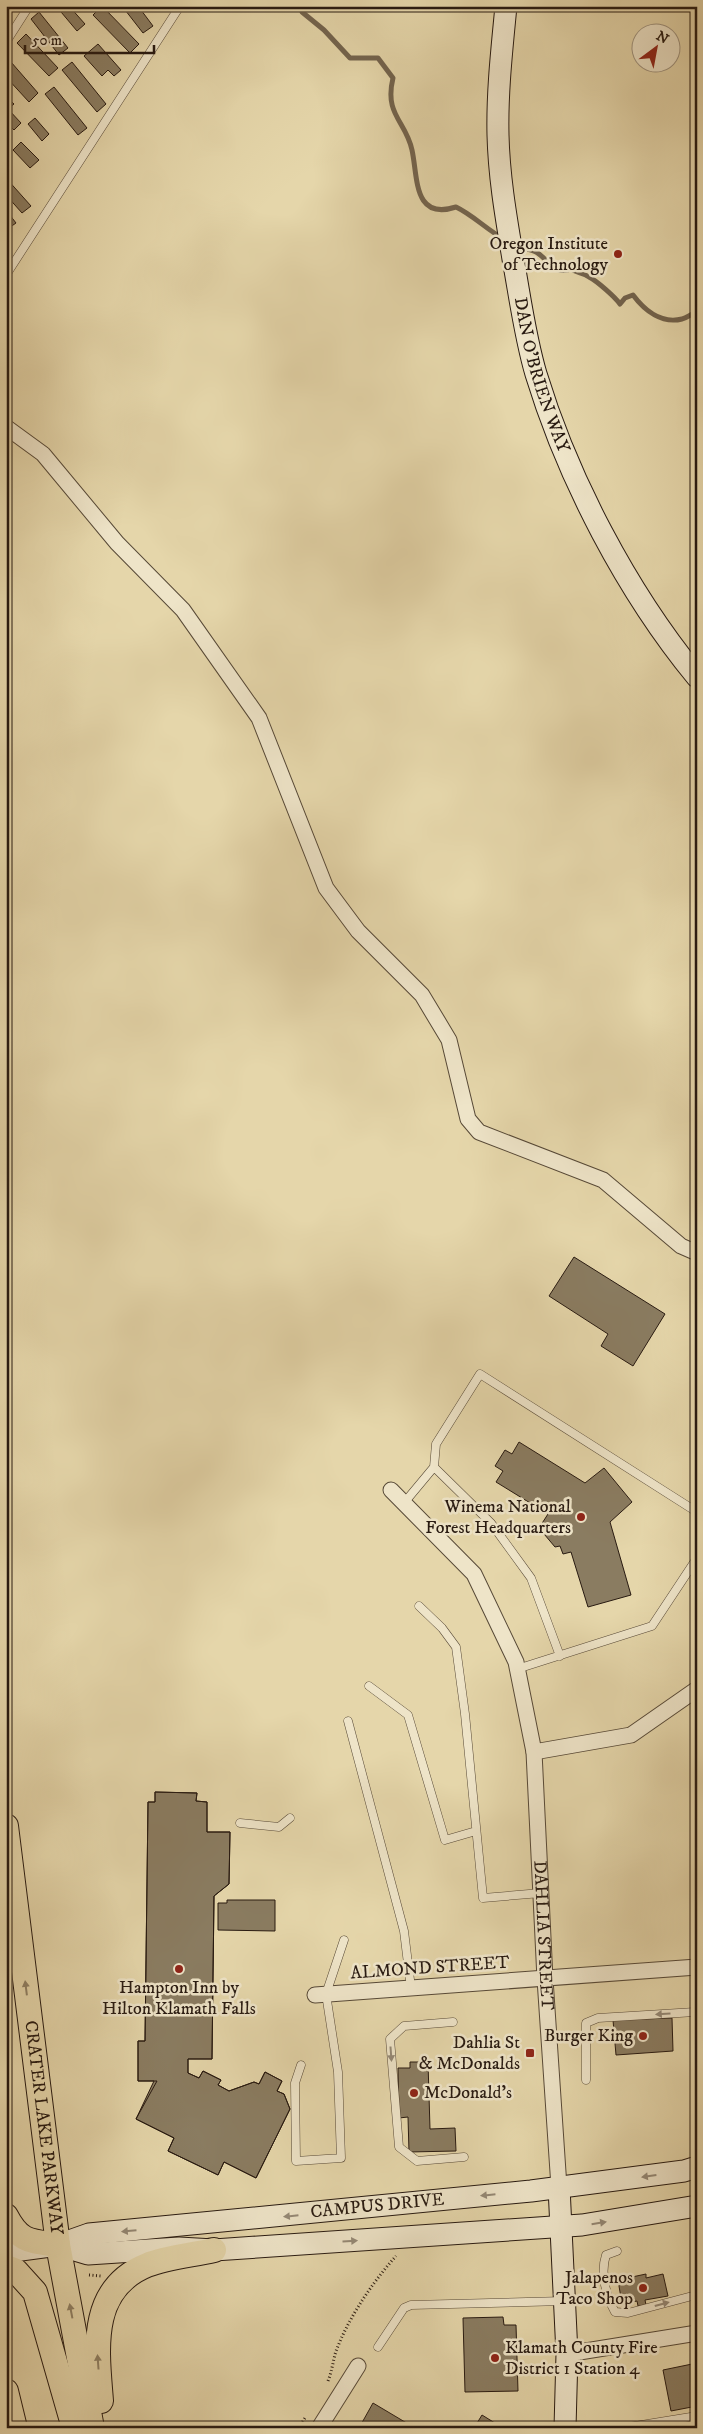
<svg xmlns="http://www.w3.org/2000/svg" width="703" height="2434" viewBox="0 0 703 2434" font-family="'IM FELL DW Pica',serif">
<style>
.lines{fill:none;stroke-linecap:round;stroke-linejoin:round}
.stream{stroke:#73644e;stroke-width:5}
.building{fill:#8a7c61;stroke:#281a11}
.lane-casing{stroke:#574937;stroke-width:9}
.street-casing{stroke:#574937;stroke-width:17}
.secondary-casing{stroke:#281a11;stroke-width:23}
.primary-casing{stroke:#281a11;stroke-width:26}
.path{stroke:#281a11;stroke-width:3;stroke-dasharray:1 2.5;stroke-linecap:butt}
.lane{stroke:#eee4c8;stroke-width:8}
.street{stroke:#eee4c8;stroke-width:15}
.secondary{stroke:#eee4c8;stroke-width:21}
.primary{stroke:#e5d6aa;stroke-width:24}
.oneway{fill:#908165}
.oneway2{fill:#958976}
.poi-dot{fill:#8f2418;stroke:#eee4c8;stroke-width:2}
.labels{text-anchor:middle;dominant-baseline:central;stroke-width:5;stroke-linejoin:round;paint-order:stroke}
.poi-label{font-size:18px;fill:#281a11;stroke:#eee4c8;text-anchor:end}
.street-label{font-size:18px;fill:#281a11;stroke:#eee4c8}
</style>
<rect width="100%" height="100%" fill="#e5d6aa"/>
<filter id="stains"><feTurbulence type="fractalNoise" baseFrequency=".004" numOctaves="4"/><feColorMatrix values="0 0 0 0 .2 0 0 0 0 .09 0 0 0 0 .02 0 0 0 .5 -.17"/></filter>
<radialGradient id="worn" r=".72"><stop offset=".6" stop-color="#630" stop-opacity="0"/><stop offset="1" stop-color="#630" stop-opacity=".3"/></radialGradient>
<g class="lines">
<path class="stream" d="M299,6l3,6 22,18 26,28h28l15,20c-9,37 13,43 19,72 6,27 1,71 44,57 17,8 31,23 48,32
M516,245c6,3 14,4 20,7 12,6 16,24 35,17 6,4 12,4 18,8 8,4 26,20 31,27l5,-6 8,-3c12,16 29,29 49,24 6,-1 9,-6 15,-6"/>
</g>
<path class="building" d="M56,6h13l16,18 -8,7z
M102,6l37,38 -9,9 -37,-38z
M122,6h16l15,20 -10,7z
M39,12l29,36 -9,7 -28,-36z
M26,34l32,34 -9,8 -32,-33z
M98,44l23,26 -7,6 -6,-6 -6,6 -18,-20z
M11,62l27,31 -9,9 -23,-25v-11z
M72,62l34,42 -9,8 -35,-42z
M54,87l33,41 -9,7 -33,-41z
M6,96l8,8 -6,5 13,14 -7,7 -8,-8z
M35,118l14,16 -7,7 -14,-17z
M21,142l18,18 -9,8 -17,-18z
M6,178l25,28 -9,7 -16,-18z
M6,210l10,13 -10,7z
M574,1257l91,57 -32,52 -32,-20 7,-12 -59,-38z
M519,1442l66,41 19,-15 28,34 -22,20 21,73 -43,12 -17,-55 -8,2 -3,-8 -5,1 -16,-19 9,-14 -52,-32 7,-11 -8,-5 10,-16 7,4z
M155,1792l42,1 -1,8 11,1v30h23l-1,52 -15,12 -2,163h-24v14l11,5 4,-7 18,9 -3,5 11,6 25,-9 5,2 6,-12 17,9 -5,10 7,3 6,15 -34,69 -32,-16 -6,13 -50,-24 6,-13 -38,-19 18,-38h-16v-40h7l3,-239h7z
M155,1792l42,1 -1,8 11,1v30h23l-1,52 -15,12 -2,163h-24v14l11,5 4,-7 18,9 -3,5 11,6 25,-9 5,2 6,-12 17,9 -5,10 7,3 6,15 -34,69 -32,-16 -6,13 -50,-24 6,-13 -38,-19 21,-38h-19v-40h7l3,-239h7z
M227,1900h48v31l-57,-1v-27h9z
M672,2018l1,33 -57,4 -3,-35z
M410,2062h18l2,67 25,-1 1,23 -47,1 -1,-35 -9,1 -1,-50h12z
M646,2274v4l17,-4 5,22 -23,4 1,5 -8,1 -1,-5 -15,3 -4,-24z
M503,2317l1,8h12l2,66 -53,1 -2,-74z
M697,2363v43l-26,5 -8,-41z
M373,2403l42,25h-56z
M482,2415l21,13h-29z"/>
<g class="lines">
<g class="lane-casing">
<path id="lane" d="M6,42l23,-36
M6,275l174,-269
M404,1503l30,-36
M419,1606l23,22 14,19 9,67 18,184 58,-5
M560,1656l-29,-78 -40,-55 -57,-56 2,-23 44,-70 217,138
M517,1669l135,-43 45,-68
M369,1686l39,29 37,125 31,-9
M348,1721l56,210 7,57
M240,1823l39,4 11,-9
M453,2022l-49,4 -14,13 9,108 18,14 47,-4
M301,2065l-6,18 1,78 45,-3 -3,-86 -12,-78 18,-54
M586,2080v-57l12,-5 97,-6 2,16
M617,2251l-11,4c-6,18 0,41 9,57l13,1 68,-18
M378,2347l26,-39 7,-3 153,-4
M629,2427l68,-11"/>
</g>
<g class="street-casing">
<g id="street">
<path d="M6,427l37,27 74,89 66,67 76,108 67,170 32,43 64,64 27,45 19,79 11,13 124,48 78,66 16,7"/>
<path id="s1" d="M391,1490l83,84 42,88 18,90 11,227 14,208"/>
<path d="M534,1752l97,-17 66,-46"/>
<path d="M315,1995l382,-28"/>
<path d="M567,2354l130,-21"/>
<path d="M319,2428l39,-62"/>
</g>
</g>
<g class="secondary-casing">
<g id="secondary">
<path id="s2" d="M506,6c-4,42 -9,86 -8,129 1,42 8,82 15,124 7,38 12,78 23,115 32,105 91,218 161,303"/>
<path d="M559,2187l8,167 -2,74"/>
<path d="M58,2245l30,9 91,-6 35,2 368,-25 115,-19"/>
<path id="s3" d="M6,2252l52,-7 31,-11 442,-43 153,-20 13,-4"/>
</g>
</g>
<g class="primary-casing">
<g id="primary">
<path id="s4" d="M6,1826l52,419 34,183"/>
<path d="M6,2216c14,27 25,25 52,29"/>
<path d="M6,2267l10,4 19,21 39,136"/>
<path d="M6,2391l9,37"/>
<path d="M101,2401c-4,-51 -13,-112 46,-136 20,-8 45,-10 67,-15"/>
</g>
</g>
<path class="path" d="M89,2275l12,1
M328,2381c4,-10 5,-20 8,-30 13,-34 36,-68 60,-95
M299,2428l6,-10"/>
<use href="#lane" class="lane"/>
<use href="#street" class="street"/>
<use href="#secondary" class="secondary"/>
<use href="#primary" class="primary"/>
</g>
<defs><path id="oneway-solid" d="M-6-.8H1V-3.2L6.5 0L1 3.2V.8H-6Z" transform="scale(1.25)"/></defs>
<g class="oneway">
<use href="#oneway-solid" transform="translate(26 1988) rotate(-97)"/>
<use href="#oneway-solid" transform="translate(71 2311) rotate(-101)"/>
<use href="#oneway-solid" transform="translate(98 2362) rotate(-94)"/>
</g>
<g class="oneway2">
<use href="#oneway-solid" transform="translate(663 2014) rotate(176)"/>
<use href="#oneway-solid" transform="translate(391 2054) rotate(86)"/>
<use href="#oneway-solid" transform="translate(649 2176) rotate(172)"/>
<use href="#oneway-solid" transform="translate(488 2195) rotate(174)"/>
<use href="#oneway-solid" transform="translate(291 2216) rotate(174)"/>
<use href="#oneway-solid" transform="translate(599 2223) rotate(-9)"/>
<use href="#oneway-solid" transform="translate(129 2231) rotate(175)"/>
<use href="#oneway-solid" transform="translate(350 2241) rotate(-4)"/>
<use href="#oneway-solid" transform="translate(662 2304) rotate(-15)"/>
</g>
<g class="poi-dot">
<circle cx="618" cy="254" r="5"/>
<circle cx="581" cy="1517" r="5"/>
<circle cx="179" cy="1969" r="5"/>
<circle cx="643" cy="2036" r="5"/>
<rect x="525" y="2048" width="10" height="10" rx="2.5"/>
<circle cx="414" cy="2093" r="5"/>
<circle cx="643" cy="2288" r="5"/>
<circle cx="495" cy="2358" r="5"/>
</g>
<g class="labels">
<g class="poi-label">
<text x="608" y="244">Oregon Institute<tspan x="608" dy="21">of Technology</tspan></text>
<text x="571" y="1507">Winema National<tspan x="571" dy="21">Forest Headquarters</tspan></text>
<text x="179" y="1988" text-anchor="middle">Hampton Inn by<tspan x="179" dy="21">Hilton Klamath Falls</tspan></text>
<text x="633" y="2036">Burger King</text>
<text x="520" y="2043">Dahlia St<tspan x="520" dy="21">&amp; McDonalds</tspan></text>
<text x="424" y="2093" text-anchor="start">McDonald's</text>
<text x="633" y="2278">Jalapenos<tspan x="633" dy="21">Taco Shop</tspan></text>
<text x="505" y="2348" text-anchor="start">Klamath County Fire<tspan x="505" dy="21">District 1 Station 4</tspan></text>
</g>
<g class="street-label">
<text stroke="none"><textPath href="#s2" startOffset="374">DAN O'BRIEN WAY</textPath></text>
<text stroke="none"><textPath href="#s1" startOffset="491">DAHLIA STREET</textPath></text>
<text transform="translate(430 1968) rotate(-4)">ALMOND STREET</text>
<text stroke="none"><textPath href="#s4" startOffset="304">CRATER LAKE PARKWAY</textPath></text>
<text stroke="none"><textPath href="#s3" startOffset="375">CAMPUS DRIVE</textPath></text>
</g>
</g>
<rect width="703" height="2434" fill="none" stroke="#e5d6aa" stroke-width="25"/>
<rect x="8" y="8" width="688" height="2419" fill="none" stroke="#281a11" stroke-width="2.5"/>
<rect x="12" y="12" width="678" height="2409" fill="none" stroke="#281a11"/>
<g transform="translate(656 48) rotate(32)"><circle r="24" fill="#eee4c8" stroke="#9f937f"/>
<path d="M0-4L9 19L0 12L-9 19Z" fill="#8f2418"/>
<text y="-8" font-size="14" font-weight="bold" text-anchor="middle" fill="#281a11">N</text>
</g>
<path d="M25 45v8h129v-8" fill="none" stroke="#281a11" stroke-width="2.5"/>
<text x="32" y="45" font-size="15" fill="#281a11" stroke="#eee4c8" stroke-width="4" paint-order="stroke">50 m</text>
<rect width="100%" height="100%" filter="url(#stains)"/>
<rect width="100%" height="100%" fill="url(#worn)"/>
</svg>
